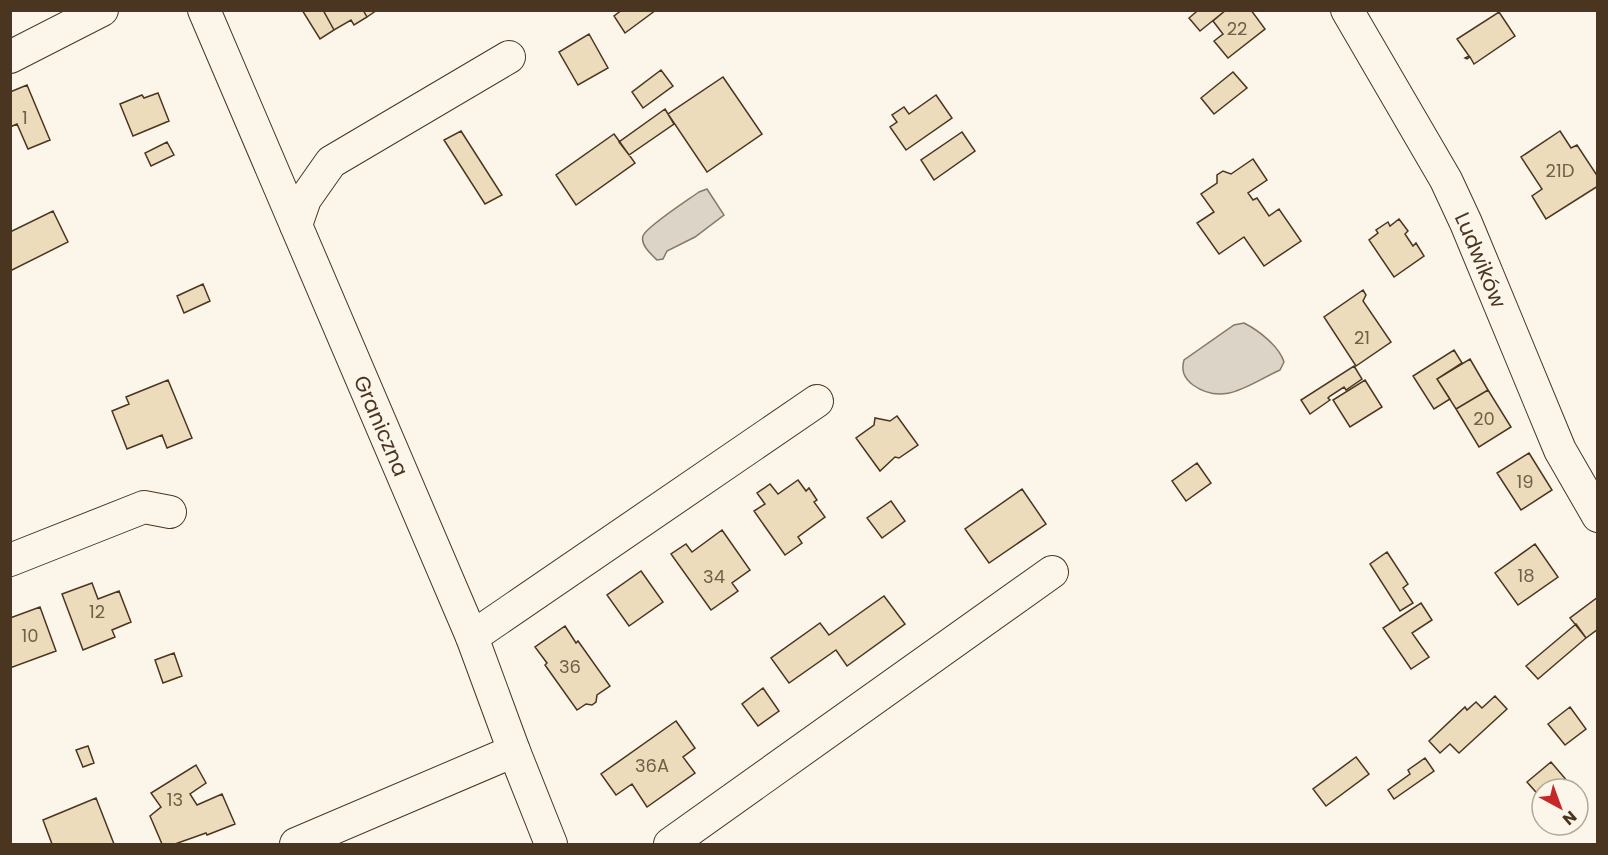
<svg xmlns="http://www.w3.org/2000/svg" width="1608" height="855" viewBox="0 0 1608 855" font-family="Poppins,sans-serif">
<style>
.water{fill:#dcd4c6;stroke:#887966;stroke-width:1.5}
.building{fill:#ecdcbc;stroke:#4a3520;stroke-width:1.5}
.lines{fill:none;stroke-linecap:round;stroke-linejoin:round}
.minor-casing{stroke:#4a3520;stroke-width:34}
.minor{stroke:#fbf6e9;stroke-width:32}
.labels{text-anchor:middle;dominant-baseline:central;stroke-width:4.5;stroke-linejoin:round;paint-order:stroke}
.number-label{font-size:18px;fill:#725f47}
.street-label{font-size:21px;fill:#4a3520;stroke:#fbf6e9}
</style>
<rect width="100%" height="100%" fill="#fbf6e9"/>
<path class="water" d="M707,189l17,26 -29,22 -28,14 -4,8 -6,1c-5,-5 -17,-15 -14,-24 3,-9 45,-36 56,-44z
M1244,323c14,7 35,23 40,39l-4,8c-31,14 -56,37 -87,15 -9,-7 -12,-14 -9,-25l50,-35z"/>
<path class="building" d="M302,10h21l11,20 -14,9z
M323,10h40l4,7 -13,8 -3,-5 -17,10z
M363,10h14l-10,7z
M622,10h34l-31,23 -11,-17z
M1195,10h31l-26,21 -11,-13 7,-6z
M1226,10h25l14,19 -37,29 -14,-17 9,-7 -10,-13z
M1499,12l16,24 -41,28 -4,-7 -3,2 -2,-1 4,-2 -12,-17z
M589,34l19,34 -30,17 -19,-33z
M661,70l12,16 -30,22 -11,-16z
M1233,72l14,16 -33,26 -13,-16z
M723,77l39,57 -55,38 -39,-58z
M27,85l23,55 -22,9 -11,-25 -7,3v-35z
M158,93l11,28 -36,15 -13,-32 22,-9 2,3z
M936,95l16,23 -46,32 -16,-23 7,-5 -5,-7 12,-8 5,7z
M665,109l9,15 -45,31 -10,-13z
M461,131l41,64 -17,9 -41,-64z
M1560,131l11,17 6,-3 21,32v9l-52,33 -14,-23 10,-7 -21,-32z
M962,132l13,19 -41,29 -13,-20z
M614,134l21,29 -59,42 -20,-30z
M167,142l7,13 -23,11 -6,-13z
M1253,159l14,21 -19,13 5,7 4,-2 12,18 10,-7 22,32 -37,25 -20,-29 -25,17 -22,-31 17,-11 -13,-18 16,-11v-8l6,-4 8,3z
M53,211l15,31 -58,29v-39z
M1399,219l9,12 -3,3 8,12 3,-3 8,13 -30,21 -25,-37 9,-7 -2,-3 12,-8 2,4z
M203,284l7,17 -26,12 -7,-17z
M1363,290l3,5 -3,6 28,41 -35,24 -32,-49z
M1454,350l8,13 -25,16 13,20 -16,10 -21,-33z
M1470,359l18,31 -32,19 -19,-30z
M1354,366l8,13 -16,11 -2,-3 -14,9 -2,2 2,2 -20,14 -9,-14z
M168,380l24,58 -25,10 -5,-13 -35,14 -15,-38 17,-7 -3,-7z
M1365,380l17,27 -32,20 -17,-27z
M1488,390l23,37 -32,20 -23,-38z
M897,416l21,29 -19,13 -4,-1 -15,14 -24,-33 18,-13 1,-7 15,3z
M1529,453l23,37 -31,20 -24,-37z
M1197,463l14,20 -25,18 -14,-20z
M798,480l8,11 3,-3 8,12 -3,2 11,15 -27,20 4,6 -17,12 -31,-44 11,-7 -8,-11 13,-9 8,10z
M1022,489l24,35 -57,39 -24,-34z
M891,501l14,20 -23,17 -15,-20z
M722,530l28,40 -18,13 6,8 -27,19 -40,-56 15,-10 6,8z
M1535,544l23,33 -40,28 -23,-32z
M1387,552l21,32 -5,4 10,15 -13,8 -30,-47z
M641,571l22,31 -34,24 -22,-31z
M92,583l6,16 21,-8 12,31 -19,8 3,7 -32,13 -21,-56z
M884,596l21,28 -58,42 -11,-16 -47,33 -18,-25 49,-35 9,12z
M1598,597v32l-12,9 -16,-20z
M1421,603l11,17 -20,13 17,24 -18,12 -28,-41z
M40,607l16,44 -46,17v-50z
M1576,624l10,14 -48,41 -12,-13z
M565,626l11,17 2,-2 32,45 -13,9 -1,7 -4,3 -6,-1 -9,6 -32,-45 2,-2 -12,-16z
M174,653l8,23 -19,7 -8,-23z
M763,688l16,23 -21,15 -16,-22z
M1495,696l12,13 -48,44 -9,-9 -10,9 -11,-12 36,-34 2,3 9,-8 6,6z
M1570,707l16,22 -21,16 -17,-21z
M676,721l19,27 -12,9 12,16 -48,34 -15,-23 -16,11 -15,-21z
M88,746l6,17 -11,4 -7,-17z
M1356,757l13,17 -43,32 -13,-17z
M1425,758l9,13 -40,28 -6,-9 22,-16 -2,-4z
M1551,762l23,27h-32v10l-15,-17z
M196,765l10,18 -16,11 7,11 25,-11 13,30 -28,11 -1,-2 -31,11h-13l-12,-28 11,-9 -10,-14z
M96,798l18,46h-62l-9,-24z"/>
<g class="lines">
<g class="minor-casing">
<g id="minor">
<path id="s1" d="M204,10l268,627 42,114 37,93"/>
<path id="s2" d="M1347,10l99,170 20,43 94,227 38,66"/>
<path d="M10,57l92,-47"/>
<path d="M296,225l9,-26 26,-37 178,-105"/>
<path d="M10,560l134,-53 26,5"/>
<path d="M472,637l345,-236"/>
<path d="M296,844l218,-93"/>
<path d="M670,844l382,-272"/>
</g>
</g>
<use href="#minor" class="minor"/>
</g>
<g class="labels">
<g class="number-label">
<text x="1237" y="28">22</text>
<text x="25" y="117">1</text>
<text x="1560" y="170">21D</text>
<text x="1362" y="337">21</text>
<text x="1484" y="418">20</text>
<text x="1525" y="481">19</text>
<text x="1526" y="575">18</text>
<text x="714" y="576">34</text>
<text x="97" y="611">12</text>
<text x="30" y="635">10</text>
<text x="570" y="666">36</text>
<text x="652" y="765">36A</text>
<text x="175" y="799">13</text>
</g>
<g class="street-label">
<text stroke="none"><textPath href="#s2" startOffset="284">Ludwików</textPath></text>
<text stroke="none"><textPath href="#s1" startOffset="452">Graniczna</textPath></text>
</g>
</g>
<rect width="1608" height="855" fill="none" stroke="#4a3520" stroke-width="24"/>
<g transform="translate(1560 807) rotate(139)"><circle r="28" fill="#fbf6e9" stroke="#b4a999" stroke-width="1.5"/>
<path d="M0-4.5L10 22L0 15L-10 22Z" fill="#c62828"/>
<text y="-9" font-size="16" font-weight="bold" text-anchor="middle" fill="#4a3520">N</text>
</g>
</svg>
